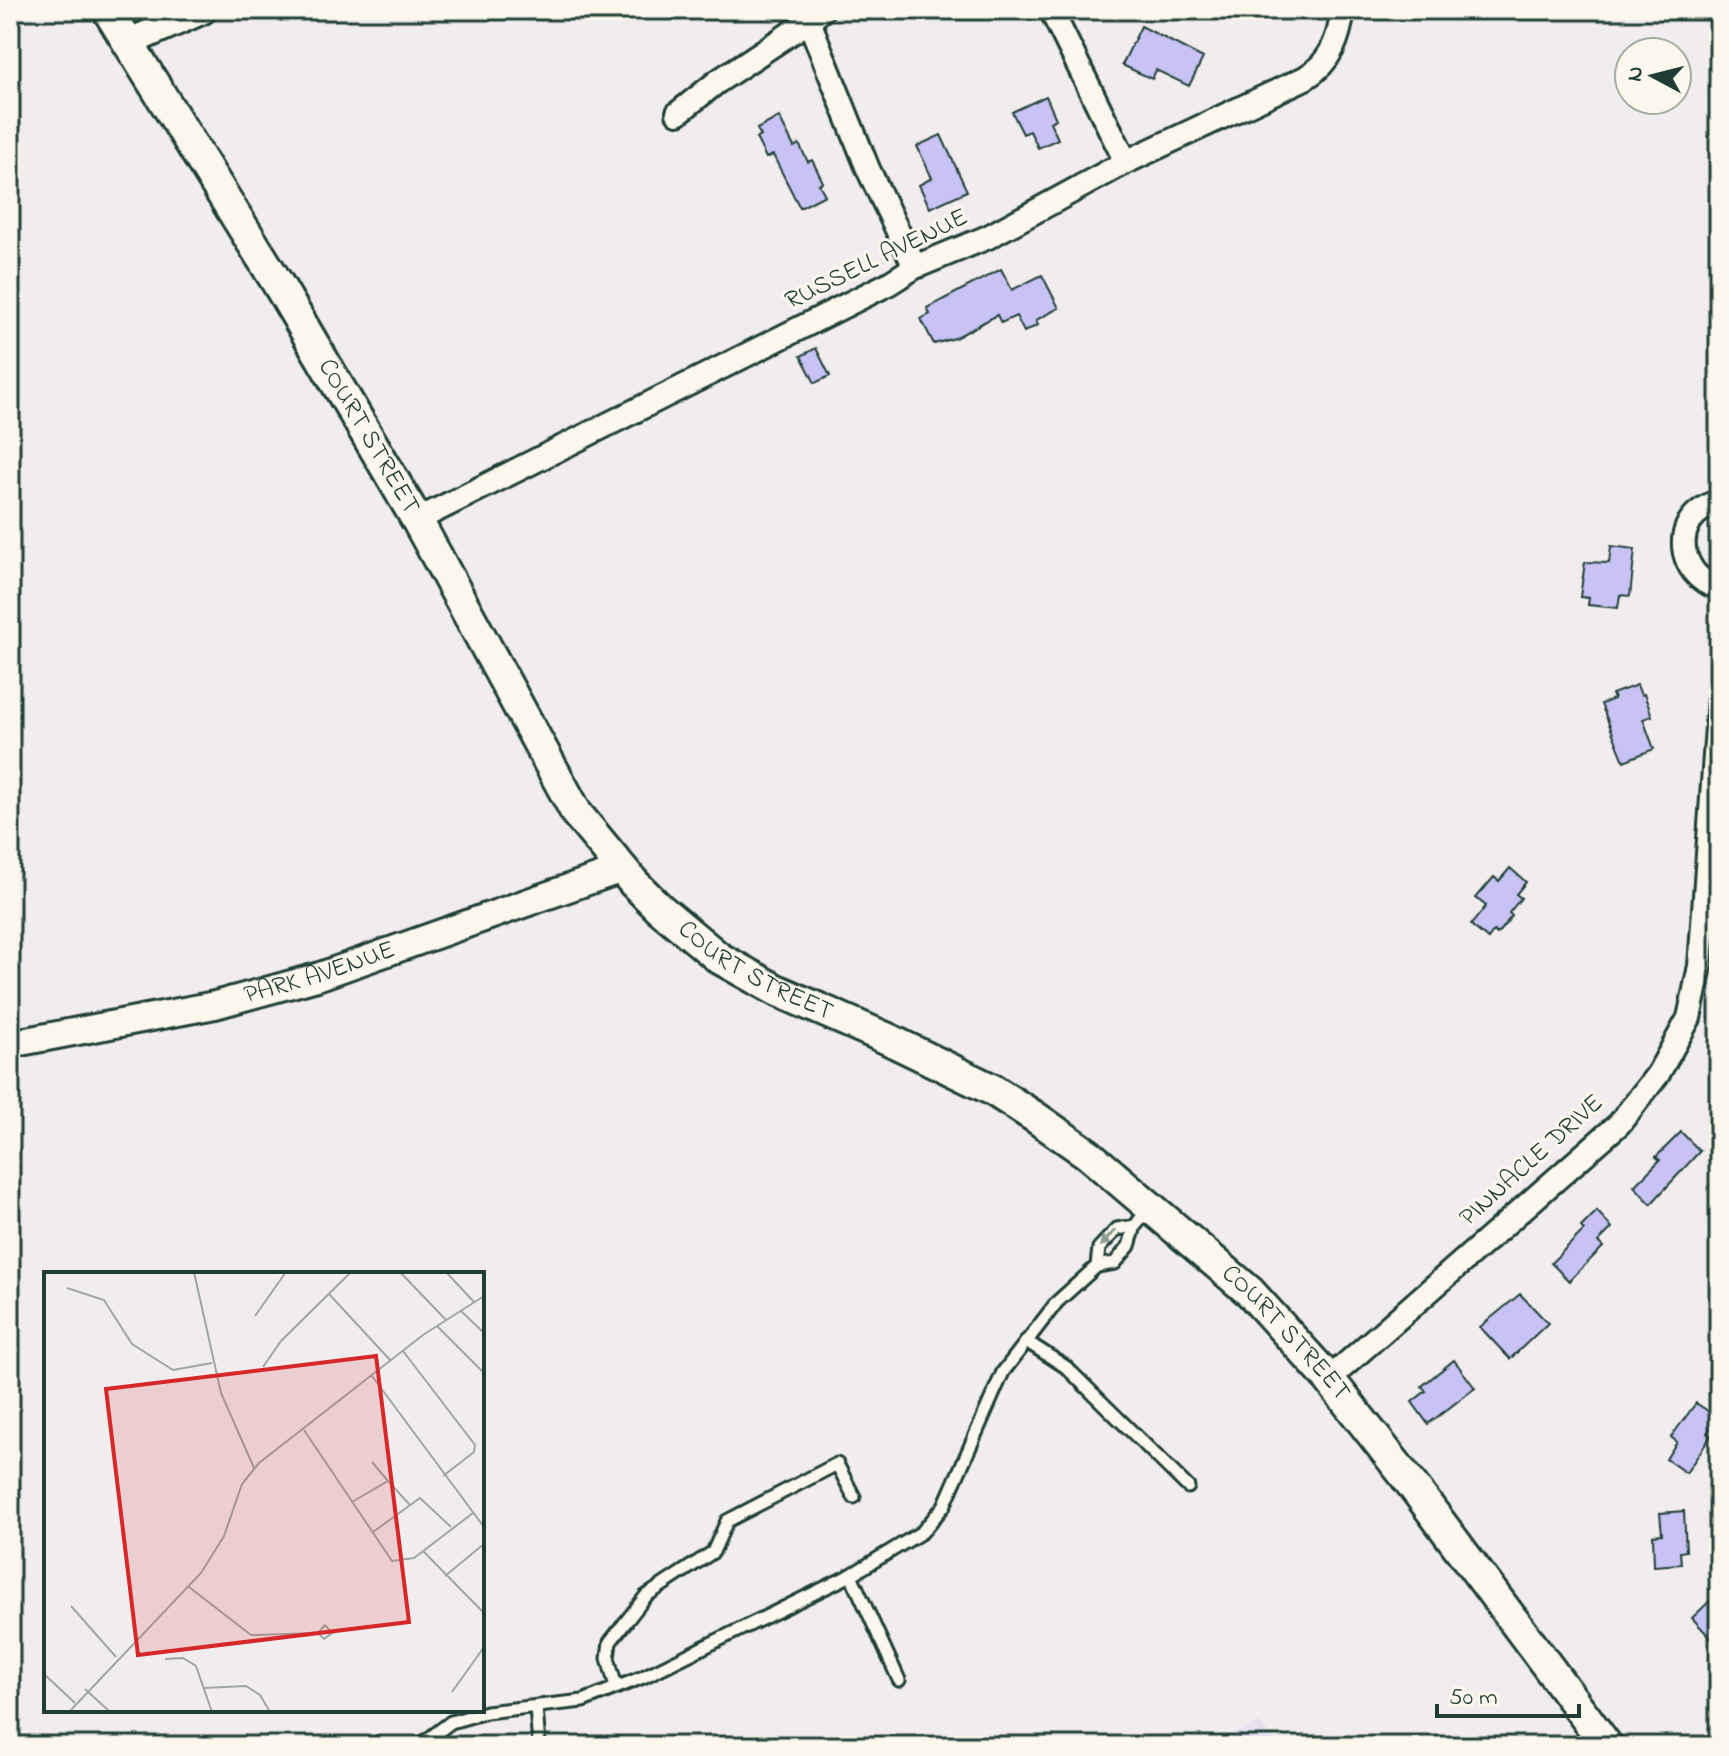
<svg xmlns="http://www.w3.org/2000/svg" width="1729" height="1756" viewBox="0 0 1729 1756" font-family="'Indie Flower',sans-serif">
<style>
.built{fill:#e5dff0}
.building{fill:#c8c2f5;stroke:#1f3d34;stroke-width:2}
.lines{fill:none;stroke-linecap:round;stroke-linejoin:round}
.service-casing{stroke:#1f3d34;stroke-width:17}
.minor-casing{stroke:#1f3d34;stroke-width:28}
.tertiary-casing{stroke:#1f3d34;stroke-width:32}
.secondary-casing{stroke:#1f3d34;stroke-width:36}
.service{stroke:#fbf7ec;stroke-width:11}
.minor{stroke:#fbf7ec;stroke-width:22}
.tertiary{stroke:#fbf7ec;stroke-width:26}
.secondary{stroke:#fbf7ec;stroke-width:30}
.oneway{fill:#8d9a90}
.labels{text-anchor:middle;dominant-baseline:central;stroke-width:6;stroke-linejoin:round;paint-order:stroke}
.street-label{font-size:26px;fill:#1f3d34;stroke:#fbf7ec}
.inset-road{fill:none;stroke:#9da6a4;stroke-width:2}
.view{fill:#d62828;fill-opacity:0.15;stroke:#d62828;stroke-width:4}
.inset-edge{fill:none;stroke:#1f3d34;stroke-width:4}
</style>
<rect width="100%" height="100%" fill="#f1ecee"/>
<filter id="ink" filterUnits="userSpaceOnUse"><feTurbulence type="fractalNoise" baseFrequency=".0125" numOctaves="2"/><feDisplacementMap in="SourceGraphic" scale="16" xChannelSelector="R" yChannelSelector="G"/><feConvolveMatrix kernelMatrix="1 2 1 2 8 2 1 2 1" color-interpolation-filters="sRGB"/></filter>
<g filter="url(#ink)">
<path class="built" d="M1260,1723l17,23h-72z"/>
<path class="building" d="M1141,26l62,32 -14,28 -33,-16 -4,9 -30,-14z
M1046,96l10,23 -6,3 8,17 -20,9 -8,-17 -7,3 -11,-22z
M779,117l15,30 5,-3 9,18 4,-2 11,22 -4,2 6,11 -25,13 -27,-53 -7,3 -10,-20 5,-2 -4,-7z
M941,135l26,56 -37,17 -11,-23 13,-7 -15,-32z
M1001,269l11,21 30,-15 17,33 -23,12 2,5 -14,7 -8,-16 -15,7 -4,-8 -42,23 -21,6 -13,-25 9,-5 -3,-6z
M816,348l14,28 -15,7 -14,-27z
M1611,546l24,3 -5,47 -10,-1 -2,13 -30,-3 1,-7 -9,-1 5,-35 24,1z
M1637,685l4,10 3,-1 8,22 -9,3 11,30 -30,12 -23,-57 13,-5 -2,-5z
M1510,868l16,14 -10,12 5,4 -12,15 3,3 -15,18 -3,-3 -6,8 -17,-14 15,-19 -10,-8 18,-21 5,4z
M1681,1132l19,19 -49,53 -17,-18 26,-26 -4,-3z
M1597,1211l15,17 -14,14 5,5 -34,34 -18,-18 33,-33 -3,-3z
M1520,1294l28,29 -38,36 -30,-32z
M1454,1360l21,28 -47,36 -16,-22 14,-11 -4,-5z
M1696,1403l22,15 -11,15 4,3 -25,37 -20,-14 11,-17 -6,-5z
M1684,1511l2,40 -6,1 1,12 -27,2 -1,-31 9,-1 -2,-21z
M1719,1592v55l-27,-29z"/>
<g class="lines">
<g class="service-casing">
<path id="service" d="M1097,1266l2,-18 18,-19 18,-3
M1026,1341l40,26 122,120
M851,1575l48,105
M616,1687l-8,-29 2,-16 36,-46 67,-44 14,-31 110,-57 17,33
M536,1707l3,39
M419,1746l32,-24 35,-10 97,-11 60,-24 208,-102 71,-43 22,-26 59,-134 54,-70 40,-36 18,-3 14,-17 6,-20 13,-17"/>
</g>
<g class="minor-casing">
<path id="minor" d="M822,10l-13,11 59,148 47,98
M1051,10l75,152
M678,113l39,-31 92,-61
M1719,501c-12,5 -23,10 -30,22 -14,25 2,59 30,64
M417,520l471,-236 27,-17 73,-30 138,-75 179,-84c26,-15 34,-40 38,-68
M1329,1379l290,-255 39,-50 31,-56 11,-52 19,-267"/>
</g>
<g class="tertiary-casing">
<g id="tertiary">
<path d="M130,42l73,-32"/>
<path id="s1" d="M10,1044l205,-39 102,-28 305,-108"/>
</g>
</g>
<g class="secondary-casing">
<g id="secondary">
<path id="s2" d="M108,10l170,274 139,236 160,294 57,69 25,25 60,50 57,32 112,49 105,51 42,27 53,37 162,138 79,87 84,107 194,260"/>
</g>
</g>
<use href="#service" class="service"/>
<use href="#minor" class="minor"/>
<use href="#tertiary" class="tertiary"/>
<use href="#secondary" class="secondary"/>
</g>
<defs><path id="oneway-solid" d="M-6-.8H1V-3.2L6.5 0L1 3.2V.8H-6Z" transform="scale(2)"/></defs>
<use class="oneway" href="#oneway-solid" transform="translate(1108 1238) rotate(134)"/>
</g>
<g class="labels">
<g class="street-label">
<text transform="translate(877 260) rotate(-26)">RUSSELL AVENUE</text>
<text stroke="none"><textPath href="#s2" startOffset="500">COURT STREET</textPath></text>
<text stroke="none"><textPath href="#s2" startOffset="1172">COURT STREET</textPath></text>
<text stroke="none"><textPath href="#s1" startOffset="318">PARK AVENUE</textPath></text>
<text transform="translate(1532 1161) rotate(-42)">PINNACLE DRIVE</text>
<text stroke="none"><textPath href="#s2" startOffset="1820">COURT STREET</textPath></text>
</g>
</g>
<g transform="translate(44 1272)">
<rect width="440" height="440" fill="#f1ecee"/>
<path class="inset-road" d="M150,0l27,121 33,75M356,0l46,48M402,0l28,30M23,16l37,12 28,44 41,26 39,-7M285,22l62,67M417,39l23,22M211,44l31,-44M393,54l47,47M359,79l72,94 -1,7 -31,24M219,95l18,-26 70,-69M328,104l112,151M260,158l88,131 22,-3 59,-45M328,190l16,19M308,230l36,-21 22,24M329,260l47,-34 31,29M379,279l61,62M401,304l39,-32M145,315l62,48 67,-2 6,6 8,-6 -7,-8 -7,8M27,334l45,51M121,387l18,-1 13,8 16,46M0,402l31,29M160,416l42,-2 14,9 10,17M41,417l25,23M408,420l32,-45M25,440l132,-139 23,-37 18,-52 17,-21 164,-128 61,-39"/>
<path class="view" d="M332,84l33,266 -271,33 -32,-266z"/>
<rect width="440" height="440" class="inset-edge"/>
</g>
<rect width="1729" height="1756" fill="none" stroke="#fbf7ec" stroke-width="40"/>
<rect x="20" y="20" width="1689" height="1716" fill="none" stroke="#1f3d34" stroke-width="3" filter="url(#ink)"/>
<g transform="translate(1653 76) rotate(277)"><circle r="38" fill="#fbf7ec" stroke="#a3ada2" stroke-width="2"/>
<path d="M0-6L14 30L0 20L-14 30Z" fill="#1f3d34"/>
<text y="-12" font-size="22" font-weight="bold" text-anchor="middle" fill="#1f3d34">N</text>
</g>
<path d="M1437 1704v12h142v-12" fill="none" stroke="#1f3d34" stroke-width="4"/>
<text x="1449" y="1704" font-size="24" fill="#1f3d34" stroke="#fbf7ec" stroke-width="6" paint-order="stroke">50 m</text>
</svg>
